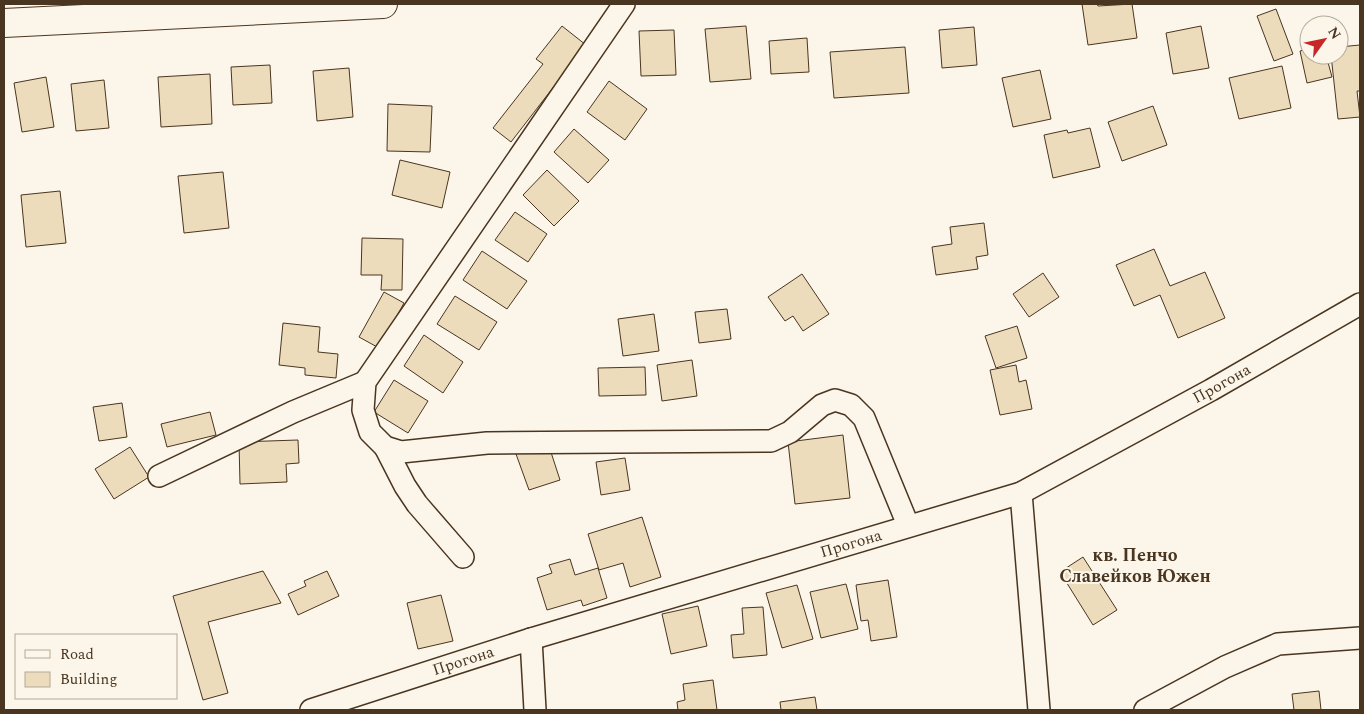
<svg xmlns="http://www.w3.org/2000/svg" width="1364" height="714" viewBox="0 0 1364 714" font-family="Spectral,serif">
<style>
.building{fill:#ecdcbc;stroke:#4a3520}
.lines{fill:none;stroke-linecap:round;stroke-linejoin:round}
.street-casing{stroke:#4a3520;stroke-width:24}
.secondary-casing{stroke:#4a3520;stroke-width:30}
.street{stroke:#fbf6e9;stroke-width:21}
.secondary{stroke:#fbf6e9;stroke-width:28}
.labels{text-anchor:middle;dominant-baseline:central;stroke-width:4;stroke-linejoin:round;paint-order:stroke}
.street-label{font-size:16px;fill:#4a3520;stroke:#fbf6e9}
.neighbourhood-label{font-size:18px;font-weight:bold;fill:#4a3520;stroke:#fbf6e9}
</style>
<rect width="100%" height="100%" fill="#fbf6e9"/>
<path class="building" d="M1082,4h15l1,2 34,-2 5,34 -49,7z
M1276,9l17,45 -19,7 -17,-45z
M562,26l24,19 -75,97 -18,-14 50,-64 -7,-5z
M746,26l5,53 -41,3 -5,-53z
M1201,26l8,42 -36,6 -7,-41z
M974,27l3,38 -35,3 -3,-38z
M674,30l2,45 -35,1 -2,-45z
M807,38l2,34 -38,2 -2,-33z
M1360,45v46h-3l3,26 -22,2 -7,-64h8v-8z
M905,47l4,46 -75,5 -4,-46z
M1309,49v6h17l6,22 -25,6 -7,-32z
M270,65l2,38 -39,2 -2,-38z
M1282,66l9,42 -52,11 -10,-41z
M349,68l4,49 -36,4 -4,-50z
M1040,70l11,49 -38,8 -11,-49z
M210,74l2,50 -51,3 -3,-50z
M46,77l8,50 -32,5 -8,-49z
M104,80l5,48 -33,3 -5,-47z
M609,81l38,28 -22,31 -38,-28z
M388,104l44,2 -2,46 -43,-1z
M1153,106l14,39 -45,16 -14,-39z
M1090,128l10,39 -47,11 -9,-43 23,-5 1,3z
M574,129l35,31 -21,23 -34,-31z
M400,160l50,12 -8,36 -50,-13z
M547,170l32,31 -25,25 -31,-31z
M223,172l6,56 -45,5 -6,-57z
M60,191l6,52 -40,4 -5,-52z
M515,212l32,22 -19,28 -33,-22z
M984,223l4,32 -12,2 2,12 -42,6 -4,-28 20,-3 -2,-17z
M362,238l41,1 -1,51h-21l1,-15h-21z
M1154,249l16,37 35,-14 20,46 -47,20 -18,-43 -26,11 -18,-41z
M482,251l45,30 -20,28 -44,-29z
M1043,273l16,24 -30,20 -16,-23z
M802,274l27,40 -26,17 -10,-15 -8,5 -17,-24z
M384,292l20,11 -25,45 -20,-11z
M455,296l42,26 -18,28 -42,-26z
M727,309l4,30 -32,4 -4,-31z
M654,314l5,37 -36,5 -5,-37z
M283,323l37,4 -2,25 20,2 -2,24 -31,-3v-7l-26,-3z
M1017,326l10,32 -31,10 -11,-32z
M424,335l39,27 -20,31 -39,-27z
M692,360l5,36 -35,5 -5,-36z
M1016,365l3,17 7,-2 6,29 -32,6 -10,-45z
M645,367l1,28 -47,1 -1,-28z
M394,380l34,21 -20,32 -34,-21z
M122,403l5,34 -28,4 -6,-34z
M210,412l6,23 -49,12 -6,-23z
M843,435l7,63 -55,6 -7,-62z
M298,440l1,23 -13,1 1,18 -47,2 -1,-42z
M548,443l12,37 -31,10 -13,-36z
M130,447l19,30 -35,22 -19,-30z
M625,458l5,32 -29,5 -5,-33z
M642,517l19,60 -31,10 -7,-24 -24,7 -11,-36z
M1083,557l34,53 -24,15 -33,-53z
M570,559l5,16 23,-7 9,30 -24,8 -2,-6 -34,10 -10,-32 15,-5 -3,-8z
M263,571l18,32 -73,19 20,71 -25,7 -30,-104z
M327,571l12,25 -41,19 -10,-21 18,-8 -2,-5z
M888,580l9,57 -26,4 -3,-21 -7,1 -5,-36z
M846,584l12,45 -37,9 -11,-46z
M797,585l16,54 -31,9 -16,-55z
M441,595l12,46 -35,8 -11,-46z
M698,606l9,40 -36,8 -9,-40z
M763,607l4,48 -34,3 -2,-23 13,-1 -2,-26z
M713,680l4,30h-39l-1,-8 8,-2 -2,-16z
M1319,691l2,19h-27l-2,-16z
M815,697l2,13h-36l-1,-8z"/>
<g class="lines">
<g class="street-casing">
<g id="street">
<path d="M624,4l-259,378 -2,28 7,22 15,15 16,5 86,-9 284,-2 19,-9 32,-27 13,-5 16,5 13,13 44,107"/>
<path d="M385,447l20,39 12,18 46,53"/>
<path d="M159,476l134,-64 72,-30"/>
<path d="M1021,493l18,217"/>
<path d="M531,639l4,71"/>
<path id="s1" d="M311,710l220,-71 490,-146 190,-103 149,-86"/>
<path d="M1145,710l80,-43 53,-23 82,-6"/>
</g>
</g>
<g class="secondary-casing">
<path id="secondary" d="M4,23l379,-19"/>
</g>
<use href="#street" class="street"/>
<use href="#secondary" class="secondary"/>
</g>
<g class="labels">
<g class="street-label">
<text stroke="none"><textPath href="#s1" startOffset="971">Прогона</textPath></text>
<text stroke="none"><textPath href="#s1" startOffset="565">Прогона</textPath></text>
<text stroke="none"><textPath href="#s1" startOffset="160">Прогона</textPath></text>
</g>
<g class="neighbourhood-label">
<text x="1135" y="555">кв. Пенчо<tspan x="1135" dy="21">Славейков Южен</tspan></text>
</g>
</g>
<rect width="1364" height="714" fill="none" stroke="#4a3520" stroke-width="10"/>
<rect x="15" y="634" width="162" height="65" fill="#fbf6e9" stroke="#b4a999"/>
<rect x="25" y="650" width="25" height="8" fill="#fbf6e9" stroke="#b4a999"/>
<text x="60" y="659" font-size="15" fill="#4a3520">Road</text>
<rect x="25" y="672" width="25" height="15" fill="#ecdcbc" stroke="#b4a999"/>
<text x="60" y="684" font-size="15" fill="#4a3520">Building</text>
<g transform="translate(1324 40) rotate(57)"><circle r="24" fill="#fbf6e9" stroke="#b4a999"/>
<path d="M0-4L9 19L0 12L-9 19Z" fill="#c62828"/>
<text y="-8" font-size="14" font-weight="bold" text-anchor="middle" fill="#4a3520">N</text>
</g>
</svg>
